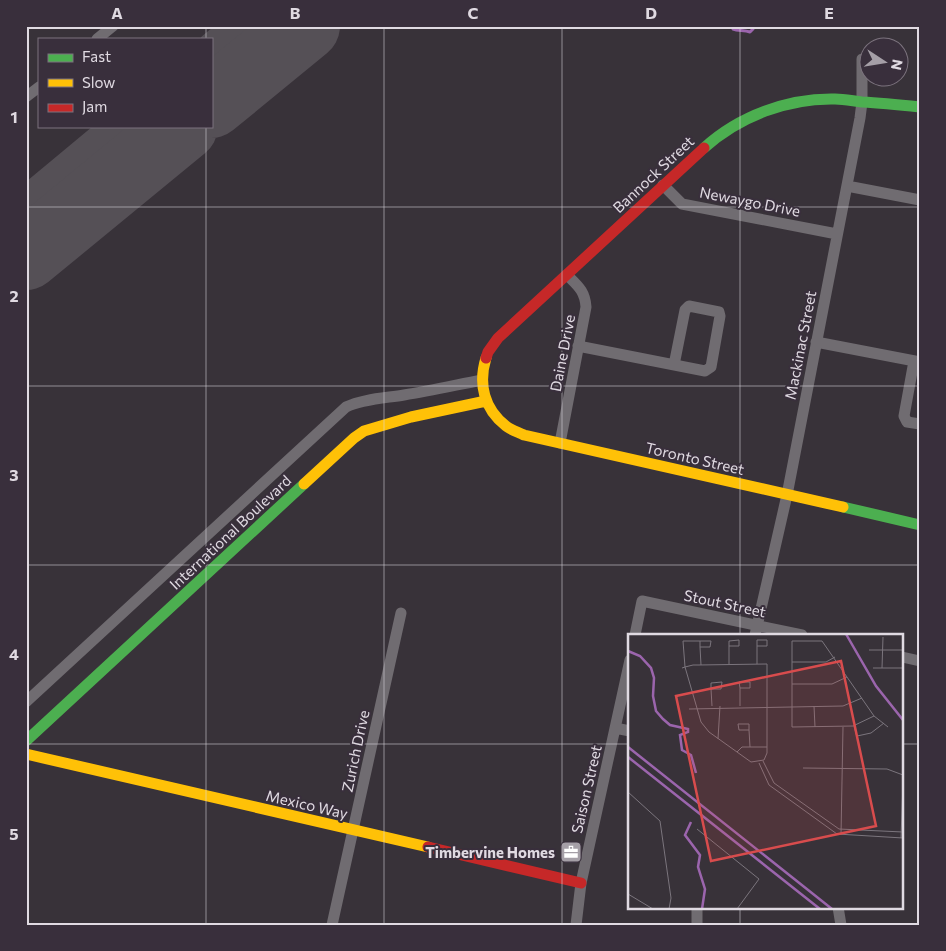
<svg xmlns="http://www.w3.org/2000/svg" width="946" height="951" viewBox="0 0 946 951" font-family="Commissioner,sans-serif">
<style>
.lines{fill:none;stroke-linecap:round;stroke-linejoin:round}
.stream{stroke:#9b65ad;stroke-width:3}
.taxiway{stroke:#555056;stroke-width:28}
.runway{stroke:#555056;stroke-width:70}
.street{stroke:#706c71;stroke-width:11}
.fast{stroke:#4caf50;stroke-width:11}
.slow{stroke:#ffc107;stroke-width:11}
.jam{stroke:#c62828;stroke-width:11}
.grid{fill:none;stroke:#e0dae2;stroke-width:1;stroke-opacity:0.55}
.labels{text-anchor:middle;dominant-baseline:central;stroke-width:4;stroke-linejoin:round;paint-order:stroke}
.street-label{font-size:15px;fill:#e0dae2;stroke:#392f3c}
.poi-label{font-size:15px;font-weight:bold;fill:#e0dae2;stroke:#392f3c;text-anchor:end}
.inset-river{fill:none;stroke:#9b65ad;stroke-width:2.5}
.inset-road{fill:none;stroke:#7b757d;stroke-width:1}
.view{fill:#d84c4d;fill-opacity:0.15;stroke:#d84c4d;stroke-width:2.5}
.inset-edge{fill:none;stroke:#e0dae2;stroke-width:2.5}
.neatline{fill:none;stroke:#e0dae2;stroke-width:2}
.grid-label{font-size:16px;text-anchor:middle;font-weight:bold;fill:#e0dae2}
</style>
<rect width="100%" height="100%" fill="#383239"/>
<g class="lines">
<path class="stream" d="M549,26h7
M732,26l1,3c5,2 11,1 17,3l3,-3 1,-3"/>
<path class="taxiway" d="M211,47l25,-21
M26,200l89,-74"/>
<path class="runway" d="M211,103l94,-77
M26,255l157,-129"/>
<path class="street" d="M97,39l16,-13
M26,97l13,-10
M663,185l19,19 155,30
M847,186l73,14
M816,342l104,20
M578,346l127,25 6,-4 9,-51 -1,-4 -30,-6 -4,4 -11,55
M914,361l-10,55 3,6 13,2
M560,443l26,-136c-1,-16 -8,-21 -19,-32
M635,635l7,-34 160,34
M755,635l32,-140 73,-377 2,-16v-43
M902,657l18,4
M26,702l320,-295c16,-8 40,-9 58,-12 26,-4 52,-10 78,-15
M615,728l15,3
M697,907v18
M838,907l3,18
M332,925l69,-312
M576,925l5,-42 49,-223"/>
<path class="fast" d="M704,148c35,-32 84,-50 131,-49 9,0 18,2 27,3 19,1 39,3 58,5
M843,507l77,18
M26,741l278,-257"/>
<path class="slow" d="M486,358c-8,26 -2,51 20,68 5,4 12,6 18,9l319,72
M304,484l50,-46 10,-7 47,-14 75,-16
M26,754l402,93"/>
<path class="jam" d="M486,358l2,-6 10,-14 206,-190
M428,847l153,36"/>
</g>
<path class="grid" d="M206,26v13M384,26v899M562,26v899M740,26v609M206,126v799M26,207h894M26,386h894M26,565h894M26,744h604M902,744h18M740,907v18"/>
<defs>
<g id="office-square" transform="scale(1.125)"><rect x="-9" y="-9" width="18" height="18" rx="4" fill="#a59fa7" stroke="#392f3c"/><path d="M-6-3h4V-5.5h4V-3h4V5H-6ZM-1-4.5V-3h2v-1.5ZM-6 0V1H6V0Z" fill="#fff"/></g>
</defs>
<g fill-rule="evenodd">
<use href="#office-square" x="571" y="852"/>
</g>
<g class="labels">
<g class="street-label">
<text transform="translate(653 174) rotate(-43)">Bannock Street</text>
<text transform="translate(750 201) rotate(11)">Newaygo Drive</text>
<text transform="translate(800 345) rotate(-79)">Mackinac Street</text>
<text transform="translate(562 353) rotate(-79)">Daine Drive</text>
<text transform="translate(695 458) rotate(13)">Toronto Street</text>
<text transform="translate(230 532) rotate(-43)">International Boulevard</text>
<text transform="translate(725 603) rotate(12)">Stout Street</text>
<text transform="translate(355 751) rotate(-78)">Zurich Drive</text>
<text transform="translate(586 789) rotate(-77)">Saison Street</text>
<text transform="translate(307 804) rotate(13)">Mexico Way</text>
</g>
<g class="poi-label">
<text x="555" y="852">Timbervine Homes</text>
</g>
</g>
<g transform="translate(628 634)">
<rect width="275" height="275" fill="#383239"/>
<path class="inset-river" d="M218,0l30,52 27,34M0,17l12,5 11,12 3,10 -1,18 3,15 7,8 7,6 18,4v3l-8,3 2,15 9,5 5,18M0,113l204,162M0,123l192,152M63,188l-6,13 15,20 -2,12 7,22 -3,20"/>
<path class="inset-road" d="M164,7h30l52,75 -21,10 -61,1zM101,12h10v-6l-10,1v23M129,12h10v-6h-10v24M72,13h10l1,-6h-11v6l1,18M241,16h34M164,28h34l9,-5M54,34l3,-1 8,-2h5l69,-1v89l-3,7 -13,2 -42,-30 -8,-10 -16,-55 -2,-26h17M245,34h30M254,34l1,-31M164,50h40l15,-7M112,54h10v-6h-11l1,6v18M83,55h10l1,-7 -11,1v6l1,17M186,72l1,21M61,75l154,-3 19,-8M246,82l14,11M226,92l4,15M121,96h-10l-1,-6h11v6l1,17M229,102l14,-3 13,-10M90,105l2,-33M109,118l5,-5h25M135,127l11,22 65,46 64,3M131,129l10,22 68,49 66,4M175,134l84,1 16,6M0,158l32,29 11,77 -2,11M69,195l62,50 -22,30M213,201l2,-108M273,204l2,-56M0,260l25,15"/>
<path class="view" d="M213,27l35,165 -165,35 -35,-165z"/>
<rect width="275" height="275" class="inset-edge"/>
</g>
<rect width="946" height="951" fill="none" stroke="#392f3c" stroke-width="55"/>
<rect x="38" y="38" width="175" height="90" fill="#392f3c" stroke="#7c737e"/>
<rect x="48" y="54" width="25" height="8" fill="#4caf50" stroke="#7c737e"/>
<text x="82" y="62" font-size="15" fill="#e0dae2">Fast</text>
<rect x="48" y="79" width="25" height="8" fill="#ffc107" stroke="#7c737e"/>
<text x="82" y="88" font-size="15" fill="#e0dae2">Slow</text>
<rect x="48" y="104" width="25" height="8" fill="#c62828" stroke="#7c737e"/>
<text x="82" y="112" font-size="15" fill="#e0dae2">Jam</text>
<g transform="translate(884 62) rotate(102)"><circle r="24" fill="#392f3c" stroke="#7c737e"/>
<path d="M0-4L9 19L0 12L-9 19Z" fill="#a59fa7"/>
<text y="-8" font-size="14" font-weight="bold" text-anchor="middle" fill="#e0dae2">N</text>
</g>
<rect x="28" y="28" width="890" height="896" class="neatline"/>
<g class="grid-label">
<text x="117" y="19">A</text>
<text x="295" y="19">B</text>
<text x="473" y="19">C</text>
<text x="651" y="19">D</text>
<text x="829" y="19">E</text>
<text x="14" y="123">1</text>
<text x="14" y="302">2</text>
<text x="14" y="481">3</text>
<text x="14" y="660">4</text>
<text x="14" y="840">5</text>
</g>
</svg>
